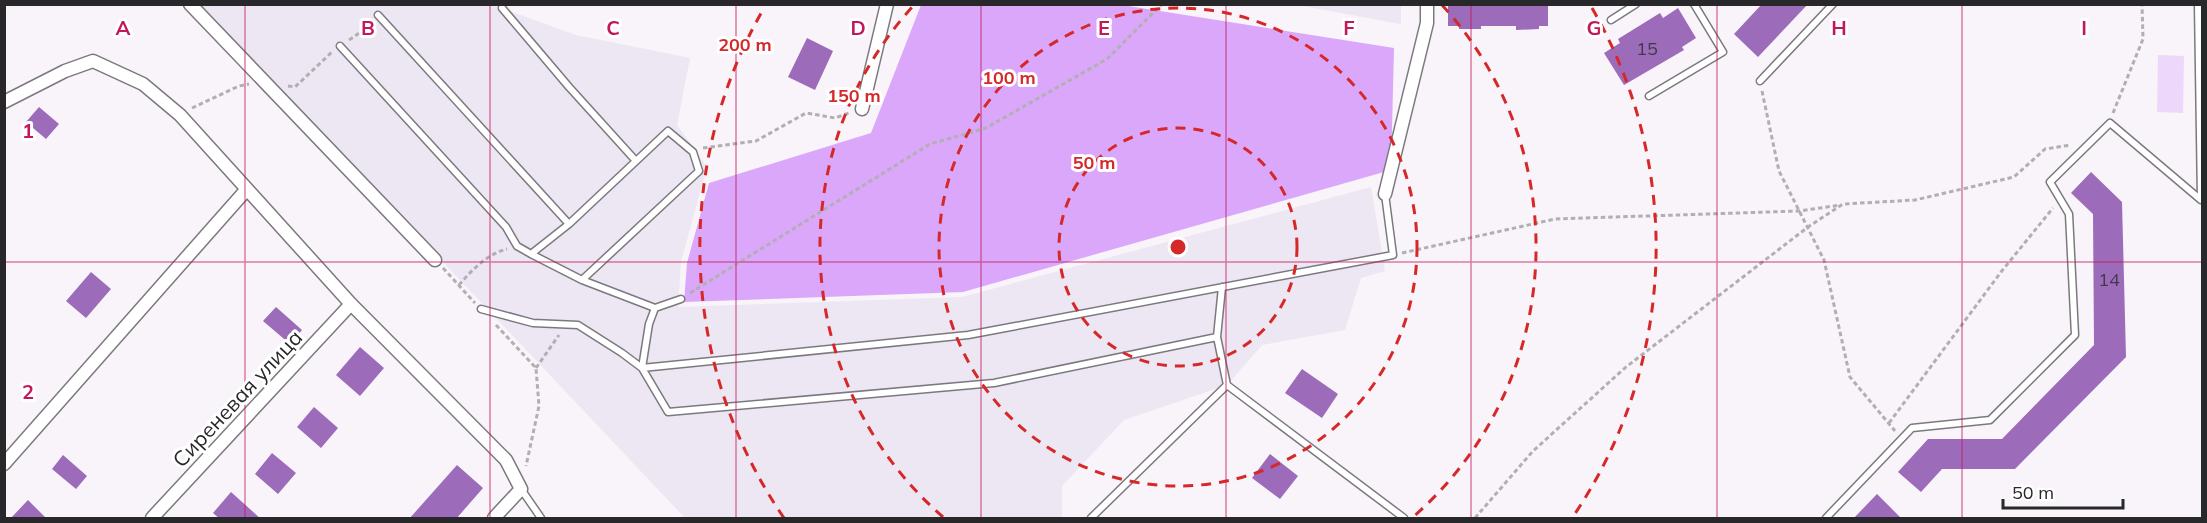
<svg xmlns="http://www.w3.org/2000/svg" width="2207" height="523" viewBox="0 0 2207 523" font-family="Mulish,sans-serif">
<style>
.built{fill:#ede6f3}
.green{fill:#edd8fb}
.forest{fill:#daa7fb}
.building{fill:#9c6bba}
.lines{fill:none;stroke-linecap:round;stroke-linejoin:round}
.service-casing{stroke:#7c797e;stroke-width:9}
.minor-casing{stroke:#7c797e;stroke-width:15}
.path{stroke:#b2afb3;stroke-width:3;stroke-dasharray:4.5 3;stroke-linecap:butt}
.service{stroke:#fff;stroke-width:6}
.minor{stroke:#fff;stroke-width:12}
.grid{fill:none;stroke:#c2185b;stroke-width:1.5;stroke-opacity:0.55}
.ring{fill:none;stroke:#d62828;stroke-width:3;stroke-dasharray:10 8}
.labels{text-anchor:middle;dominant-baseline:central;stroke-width:6;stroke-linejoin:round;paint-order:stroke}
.number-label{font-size:18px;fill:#45384d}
.street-label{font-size:21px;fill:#282729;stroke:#fff}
.grid-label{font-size:20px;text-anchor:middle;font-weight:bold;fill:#c2185b;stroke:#fff;stroke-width:6;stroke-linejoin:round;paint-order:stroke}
.centre{fill:#d62828;stroke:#fff;stroke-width:3}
.ring-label{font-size:18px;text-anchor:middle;font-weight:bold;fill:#d62828;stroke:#fff;stroke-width:6;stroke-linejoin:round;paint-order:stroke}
</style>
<rect width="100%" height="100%" fill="#f8f4fa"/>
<path class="built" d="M200,5h293l83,30 114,23 -13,67 30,42 -26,95 -3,45 284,-10 409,-110 14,84 -24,7 -16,52 -83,15 -35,40 -103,35 -62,66v32h-377z
M1298,5h103v19h-1z"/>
<path class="green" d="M2158,55l26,1 -1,57 -26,-1z"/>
<path class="forest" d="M921,5h201l272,43 -3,122 -428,122 -279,10 3,-39 22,-80 162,-50z"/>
<path class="building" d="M1448,4h100v22h-9v3l-23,1v-4h-35v3h-22v-3h-11z
M1762,4h46l-50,53 -24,-23z
M1678,8l18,30 -14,9 2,3 -60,35 -20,-32 16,-10 -2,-4 42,-26 3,5z
M807,38l26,13 -18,39 -27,-13z
M39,107l20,17 -13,15 -20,-17z
M2091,172l31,30 4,155 -111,112h-73l-21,23 -23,-20 30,-33h74l92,-94 -1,-131 -22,-21z
M91,272l20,17 -25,29 -20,-17z
M276,307l26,23 -12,14 -27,-23z
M360,347l24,21 -24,28 -24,-21z
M1302,369l36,25 -16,24 -37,-25z
M314,407l24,21 -17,20 -24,-21z
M272,453l24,20 -18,21 -23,-20z
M1270,454l28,22 -18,23 -28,-21z
M63,455l24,21 -11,13 -24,-20z
M457,465l26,23 -27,31h-47z
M231,492l30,27h-41l-7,-6z
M1877,494l25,25h-49z
M28,500l19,19h-37z"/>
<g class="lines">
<g class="service-casing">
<path id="service" d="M2198,4l3,196h1
M502,8l67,79 67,74
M378,15l191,209
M1611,20l25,-16
M340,46l166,181 11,19 14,8 38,-30 99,-93 25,21 6,19 -117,109
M1760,81l73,-77
M1649,96l74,-44 -29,-48
M531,254l51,26 73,28
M1222,287l-5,50 -223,46 -326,29 -26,-44 326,-33 425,-80 -8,-61
M481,309l52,14 45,2 44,28 20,15 7,-44 6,-16 26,-9
M1227,385l177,133
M521,489l20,29
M1091,518l136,-133 -10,-48
M1826,518l86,-90 78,-8 85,-85 -6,-121 -19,-32 60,-59 91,77"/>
</g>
<g class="minor-casing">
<path id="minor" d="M190,4l245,256
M4,102l61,-31 28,-10 50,23 37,31 171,189 155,156 15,29 -27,29
M862,109l25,-105
M1385,194l42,-171v-19
M4,464l243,-275
M152,518l199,-214"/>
</g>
<path class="path" d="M349,40l18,-12 5,-5
M288,86l7,1 38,-36
M1762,91l17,80 45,89 26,117 45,54
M192,108l47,-22 10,-2
M2113,113l30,-74 -1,-35
M703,148l53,-7 50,-28 29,5 14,-5
M1402,253l153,-34 244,-8 42,-6
M443,268l32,35
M459,285c13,-15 28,-31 48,-36
M690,293l240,-149 56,-16 121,-69 55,-55
M496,325l40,43 3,38 -13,60
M536,368l23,-33
M1889,423l112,-151 52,-64
M1475,518l58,-67 93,-84 182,-140 35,-23 72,-4 99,-23 31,-28 26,-4"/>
<use href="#service" class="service"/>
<use href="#minor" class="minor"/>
</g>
<path class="grid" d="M245,4v514M490,4v514M736,4v514M981,4v514M1226,4v514M1471,4v514M1717,4v514M1962,4v514M4,262h2198"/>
<g class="ring">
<circle cx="1178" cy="247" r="119"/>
<circle cx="1178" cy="247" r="239"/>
<path d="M943 517A358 358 0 0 1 914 5M1442 5A358 358 0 0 1 1413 517"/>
<path d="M784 518A478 478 0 0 1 764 8M1592 8A478 478 0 0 1 1572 518"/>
</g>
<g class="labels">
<g class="number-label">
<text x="1647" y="48">15</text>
<text x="2109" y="279">14</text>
</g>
<g class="street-label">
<text transform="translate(237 398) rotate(-47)">Сиреневая улица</text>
</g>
</g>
<g class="grid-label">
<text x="123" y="35">A</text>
<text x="368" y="35">B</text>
<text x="613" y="35">C</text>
<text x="858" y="35">D</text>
<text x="1104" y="35">E</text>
<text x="1349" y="35">F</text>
<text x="1594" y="35">G</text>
<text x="1839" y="35">H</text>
<text x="2084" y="35">I</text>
<text x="28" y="138">1</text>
<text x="28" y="399">2</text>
</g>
<circle cx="1178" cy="247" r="9" class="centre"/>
<g class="ring-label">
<text x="745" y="51">200 m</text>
<text x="1009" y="84">100 m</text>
<text x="854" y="102">150 m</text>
<text x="1094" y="169">50 m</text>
</g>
<rect width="2207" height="523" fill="none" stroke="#282729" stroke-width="12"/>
<path d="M2003 499v9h120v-9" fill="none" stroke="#282729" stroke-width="3"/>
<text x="2012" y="499" font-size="18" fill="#282729" stroke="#ffffff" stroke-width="4.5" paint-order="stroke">50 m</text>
</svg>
